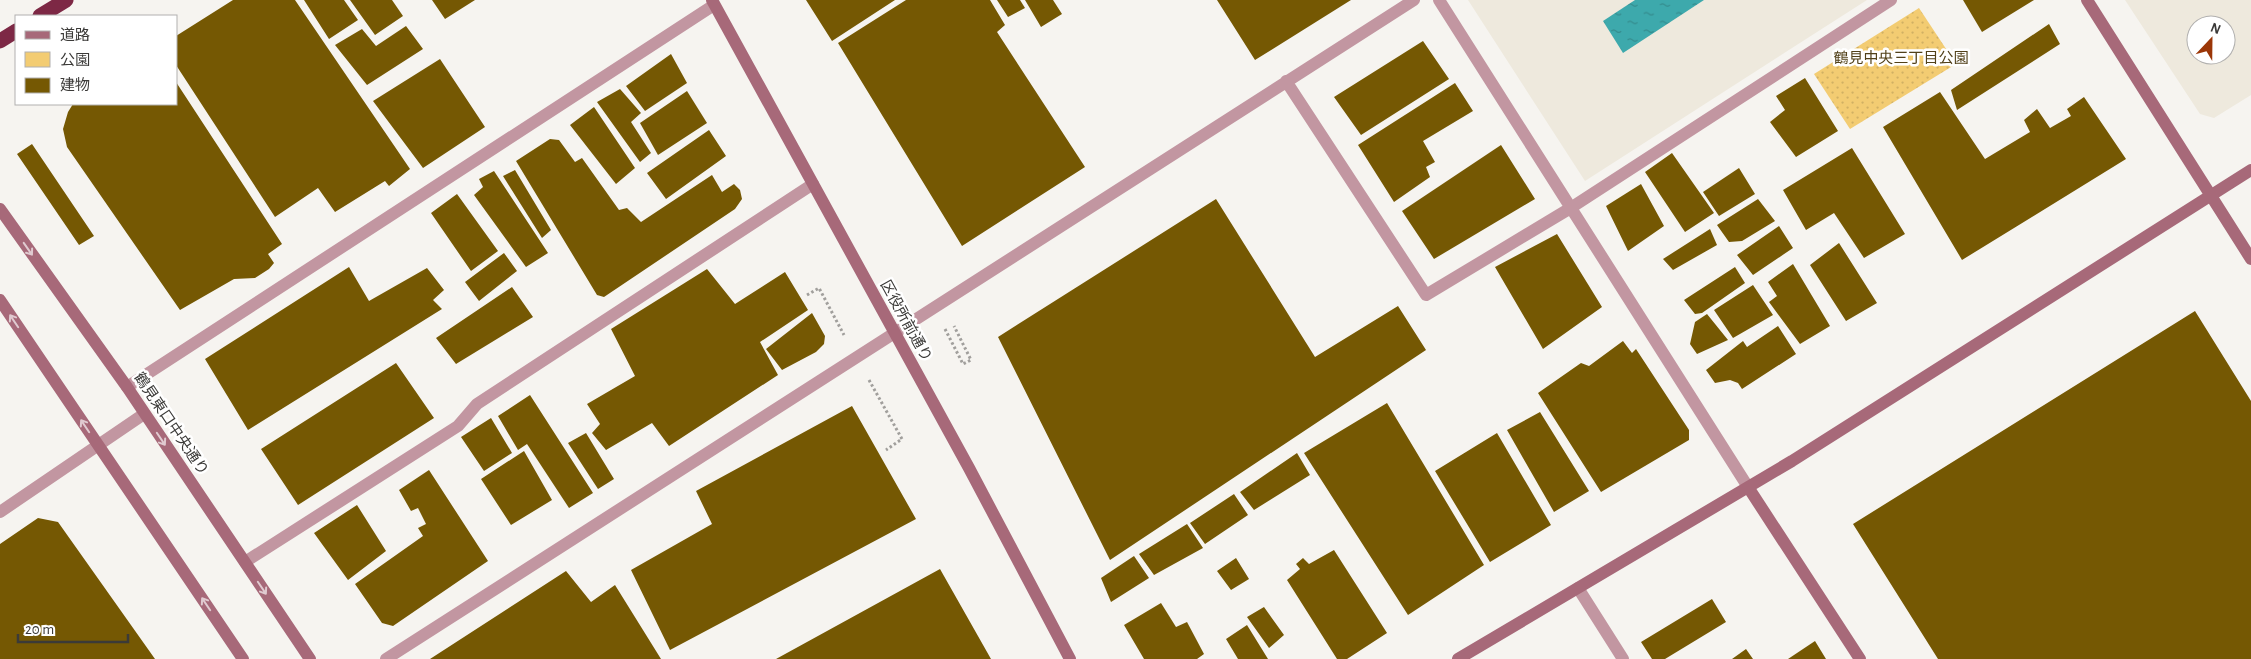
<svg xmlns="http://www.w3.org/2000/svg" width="2251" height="659" viewBox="0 0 2251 659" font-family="'Alegreya Sans','Noto Sans JP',sans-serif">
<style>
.built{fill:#eee9dd;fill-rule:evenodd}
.green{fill:url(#green-dots)}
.water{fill:url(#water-ripples)}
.building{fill:#755803}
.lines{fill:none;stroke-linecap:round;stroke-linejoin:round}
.path{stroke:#a19f9c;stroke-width:3;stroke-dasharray:2.5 2.5;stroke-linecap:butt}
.street{stroke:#c296a1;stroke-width:12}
.secondary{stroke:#a76979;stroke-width:12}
.highway{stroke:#7d2845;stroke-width:15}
.oneway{stroke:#e0cad0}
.labels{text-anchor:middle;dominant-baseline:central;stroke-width:5;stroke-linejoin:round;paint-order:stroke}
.park-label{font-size:15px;fill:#52411a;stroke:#fff}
.street-label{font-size:15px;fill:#3b3a38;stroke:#fff}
</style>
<defs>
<pattern id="green-dots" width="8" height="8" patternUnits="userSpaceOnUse" patternTransform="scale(1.25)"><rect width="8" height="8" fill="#f3cc72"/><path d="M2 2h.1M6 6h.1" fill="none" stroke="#d1b063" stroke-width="1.8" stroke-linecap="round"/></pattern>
<pattern id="water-ripples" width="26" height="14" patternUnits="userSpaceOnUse" patternTransform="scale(1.25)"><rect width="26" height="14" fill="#3da9ac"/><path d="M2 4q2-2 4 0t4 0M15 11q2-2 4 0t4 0" fill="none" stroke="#348b8d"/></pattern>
</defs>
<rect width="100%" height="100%" fill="#f6f4f0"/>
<path class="built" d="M1468,0h399l-282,181z
M2125,0h126v95l-37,23 -14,-4zM2196,25h30v30h-30z"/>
<path class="green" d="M1919,8l37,56 -106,65 -36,-55z"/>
<path class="water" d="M1635,0h69l-81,53 -20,-32z"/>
<path class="building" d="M233,0h62l115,169 -21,17 -4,-5 -50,31 -17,-24 -43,29 -99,-152v-29z
M304,0h40l14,20 -29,19z
M350,0h42l11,16 -28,19z
M432,0h43l-30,19z
M806,0h89l-63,41z
M906,0h84l15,25 -8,7 88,135 -123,79 -124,-203z
M997,0h23l5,8 -17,9z
M1025,0h28l9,14 -21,13z
M1217,0h134l-96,60z
M1963,0h71l-52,32z
M2049,24l11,20 -103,66 -6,-20z
M406,26l17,23 -56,36 -32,-40 27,-16 14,17z
M1423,41l26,38 -88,56 -27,-38z
M671,54l16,29 -42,28 -19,-25z
M440,59l45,68 -62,41 -50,-67z
M1805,78l33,53 -42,26 -26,-35 15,-12 -9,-14z
M176,82l106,162 -14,10 6,9 -5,6 -14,9 -21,1 -54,31 -113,-163 -4,-18 5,-17 5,-8h103z
M1455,83l18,28 -50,30 12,21 -9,5 4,10 -36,25 -36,-57z
M620,89l21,24 -10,9 20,31 -11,9 -43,-60z
M687,91l20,32 -49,32 -18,-32z
M1940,92l45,67 45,-27 -6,-12 13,-11 13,19 21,-12 -4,-7 17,-12 42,62 -164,101 -79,-133z
M594,107l41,61 -19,16 -46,-59z
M709,130l17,26 -60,43 -19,-26z
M550,139l9,1 16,22 7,-4 37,52 8,-2 14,14 71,-47 10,17 12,-8 6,6 2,9 -7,10 -131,88 -7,-2 -81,-134z
M32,144l62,92 -15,9 -62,-91z
M1501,145l34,54 -101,60 -32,-48z
M1852,148l53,86 -41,24 -30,-45 -28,17 -23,-40z
M1672,153l42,60 -29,19 -40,-60z
M1739,168l16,26 -36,22 -16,-24z
M515,170l36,60 -9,8 -39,-62z
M494,171l54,82 -22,14 -52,-72 9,-8 -4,-8z
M1641,184l23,42 -36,25 -22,-45z
M457,194l41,57 -27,20 -40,-58z
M1216,199l99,158 83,-51 28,44 -316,210 -112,-223z
M1758,199l17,22 -33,20 -13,1 -12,-17z
M1779,226l14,22 -40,27 -16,-20z
M1710,229l7,16 -44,25 -10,-11z
M1557,234l45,73 -59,42 -48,-82z
M1839,243l38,60 -31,18 -36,-56z
M504,253l13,18 -38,30 -14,-19z
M1793,264l37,62 -30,18 -31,-42 8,-6 -9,-14z
M349,267l20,34 58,-33 17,22 -11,10 9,9 -194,121 -43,-71z
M1735,267l10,16 -43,30 -7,1 -11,-14z
M707,269l28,35 50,-32 23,38 -48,32 18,33 -109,71 -17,-23 -46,27 -14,-17 8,-9 -13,-20 48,-28 -24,-47z
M1753,285l20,30 -40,23 -19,-28z
M512,287l21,30 -77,47 -20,-26z
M2195,311l56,90v258h-313l-85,-135z
M812,313l13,23 -1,8 -8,8 -34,18 -16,-21z
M1707,314l21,26 -31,14 -7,-10 5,-22z
M1778,326l18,28 -54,35 -4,-6 -8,-3 -15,3 -9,-13 37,-29 4,6z
M1623,341l9,12 4,-4 53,81v10l-88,52 -63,-99 43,-30 8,3z
M396,363l38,55 -136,87 -37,-56z
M530,395l63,98 -24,15 -42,-64 -9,6 -20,-34z
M1387,403l97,162 -76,50 -104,-162z
M852,406l64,113 -246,131 -39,-80 81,-46 -16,-33z
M1540,412l49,79 -35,21 -47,-82z
M491,418l21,35 -28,18 -23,-34z
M586,433l28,46 -16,10 -30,-46z
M1497,433l54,92 -61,37 -55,-91z
M524,451l28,49 -41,25 -30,-46z
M1297,453l13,22 -56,35 -14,-18z
M429,470l59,91 -95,65 -11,-3 -27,-39 68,-48 -5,-8 8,-4 -8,-16 -7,3 -12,-21z
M1234,494l14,21 -43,29 -15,-21z
M357,505l29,46 -38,29 -34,-47z
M38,518l20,4 97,137h-155v-115z
M1187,524l16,24 -49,27 -15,-21z
M1334,550l53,83 -40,26h-10l-50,-79 13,-11 -4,-5 7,-6 6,6z
M1134,556l15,22 -38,24 -10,-24z
M1236,558l13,21 -18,11 -14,-19z
M940,569l51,90h-215z
M566,571l25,31 24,-17 46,74h-231z
M1712,599l14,23 -61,37h-13l-11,-17z
M1161,603l15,24 11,-5 17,32 -7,5h-53l-20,-34z
M1264,607l20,28 -15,13 -22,-31z
M1247,625l21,34h-30l-12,-20z
M1815,641l11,18h-38z
M1746,649l7,10h-21z"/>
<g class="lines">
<path class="path" d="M807,295l12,-7 25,47
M945,329l18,35 8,-4 -17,-34
M869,380l33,59 -16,11"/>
<path class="street" d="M1439,0l309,487
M1286,81l140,214 143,-86 322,-209
M127,387l587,-382
M0,512l144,-98
M245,562l213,-136 19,-22 336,-220
M1578,588l45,71
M386,659l1028,-659"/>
<path class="secondary" d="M712,0l257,468 101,191
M2087,0l164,259
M0,209l127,178 183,272
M0,300l243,359
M1748,487l112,172
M1458,659l334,-198 459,-291"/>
<path class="highway" d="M40,16l26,-16
M0,41l16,-10"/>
</g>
<defs><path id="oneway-shaft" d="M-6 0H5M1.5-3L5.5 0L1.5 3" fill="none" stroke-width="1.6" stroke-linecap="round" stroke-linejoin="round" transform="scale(1.25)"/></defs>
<g class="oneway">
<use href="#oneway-shaft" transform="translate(28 249) rotate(55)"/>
<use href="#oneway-shaft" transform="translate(14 321) rotate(-124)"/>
<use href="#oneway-shaft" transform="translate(85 426) rotate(-124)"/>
<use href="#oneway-shaft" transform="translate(161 439) rotate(56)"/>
<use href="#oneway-shaft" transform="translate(262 588) rotate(56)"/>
<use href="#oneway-shaft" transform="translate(206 604) rotate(-124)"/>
</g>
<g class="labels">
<g class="park-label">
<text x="1901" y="58">鶴見中央三丁目公園</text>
</g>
<g class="street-label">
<text transform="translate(906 321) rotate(61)">区役所前通り</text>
<text transform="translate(171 424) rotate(56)">鶴見東口中央通り</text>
</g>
</g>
<rect x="15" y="15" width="162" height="90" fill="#ffffff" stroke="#b1b0af"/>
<rect x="25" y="31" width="25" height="8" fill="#a76979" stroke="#b1b0af"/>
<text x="60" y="40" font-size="15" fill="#3b3a38">道路</text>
<rect x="25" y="52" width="25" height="15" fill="#f3cc72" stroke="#b1b0af"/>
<text x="60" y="65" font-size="15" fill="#3b3a38">公園</text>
<rect x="25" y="78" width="25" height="15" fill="#755803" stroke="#b1b0af"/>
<text x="60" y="90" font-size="15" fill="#3b3a38">建物</text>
<g transform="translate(2211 40) rotate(22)"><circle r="24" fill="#ffffff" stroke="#b1b0af"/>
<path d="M0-4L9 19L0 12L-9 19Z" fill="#9b3607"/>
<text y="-8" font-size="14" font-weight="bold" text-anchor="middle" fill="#3b3a38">N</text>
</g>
<path d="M18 634v8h110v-8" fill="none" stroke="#3b3a38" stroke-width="2.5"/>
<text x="25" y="634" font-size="15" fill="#3b3a38" stroke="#ffffff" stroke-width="4" paint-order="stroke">20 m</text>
</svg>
